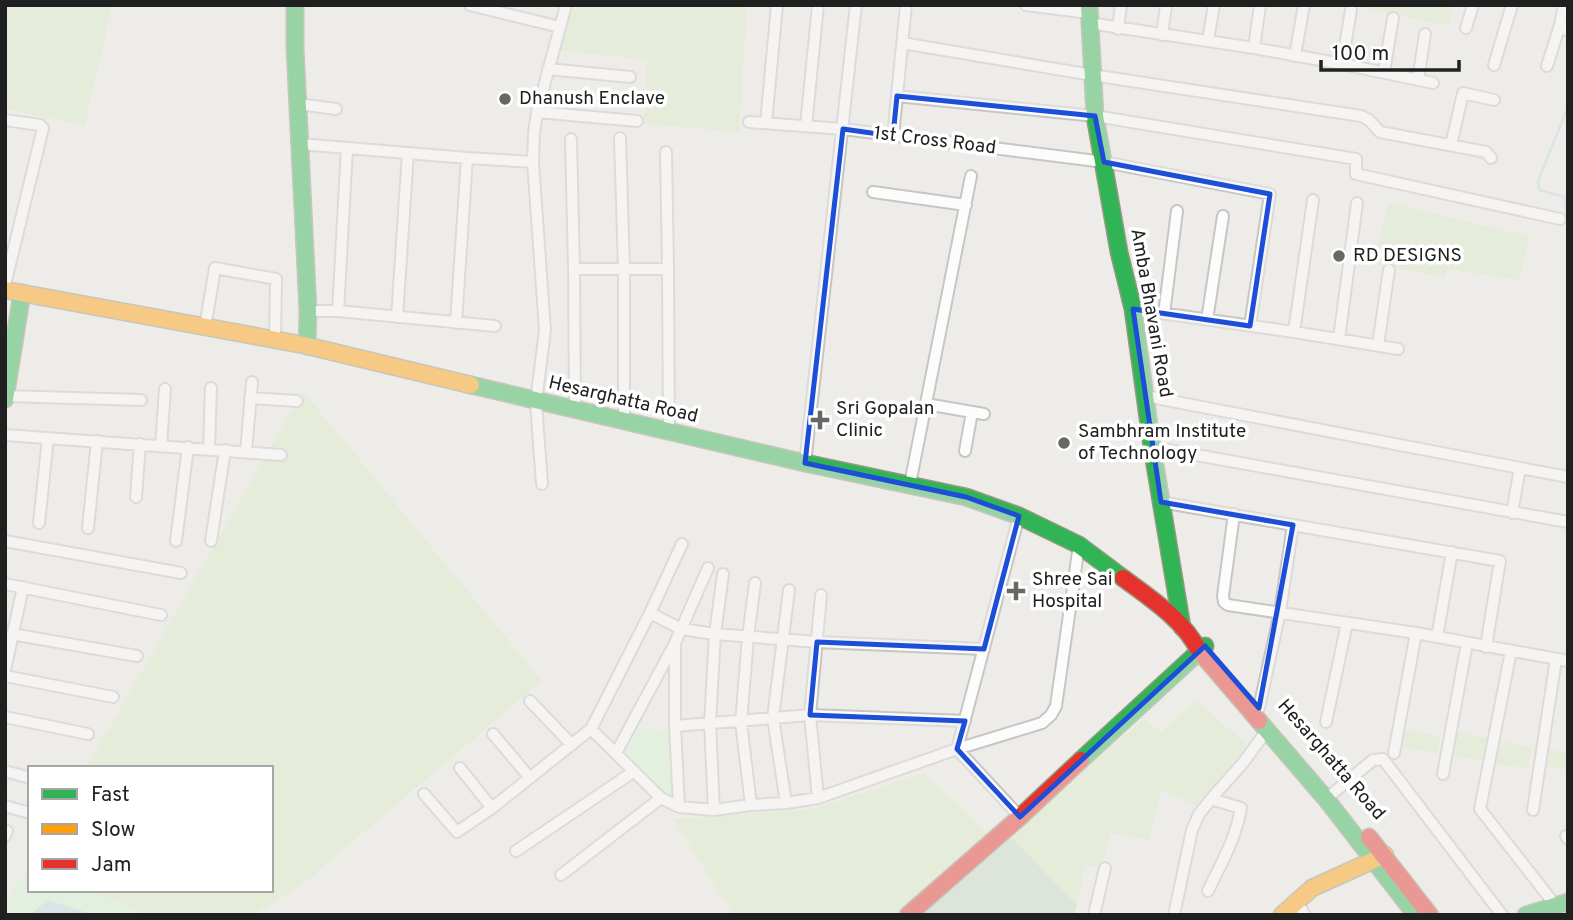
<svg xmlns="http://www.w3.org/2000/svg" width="1573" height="920" viewBox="0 0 1573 920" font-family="Overpass,sans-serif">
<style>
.grass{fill:#dcebc7}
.cemetery{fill:#c7d9c7}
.park{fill:#d6f4d6}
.water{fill:#bcdbe2}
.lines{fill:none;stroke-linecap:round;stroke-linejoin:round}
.stream{stroke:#bcdbe2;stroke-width:2.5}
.street-casing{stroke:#c7c6c5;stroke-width:14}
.fast-casing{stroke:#989880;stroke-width:19}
.slow-casing{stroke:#989880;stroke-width:19}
.jam-casing{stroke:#989880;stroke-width:19}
.street{stroke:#fcfcfc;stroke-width:10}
.fast{stroke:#30b455;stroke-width:16}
.slow{stroke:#ff9f0a;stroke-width:16}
.jam{stroke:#e5322d;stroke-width:16}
.marked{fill:none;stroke:#1d4ed8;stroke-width:5;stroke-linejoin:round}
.poi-dot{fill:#686766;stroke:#fff;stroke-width:2.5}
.labels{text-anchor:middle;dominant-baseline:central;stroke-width:7;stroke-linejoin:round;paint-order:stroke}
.poi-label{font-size:19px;fill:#202020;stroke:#fff;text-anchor:start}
.street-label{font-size:19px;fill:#202020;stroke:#fff}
</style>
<rect width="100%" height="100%" fill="#eeece9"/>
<path class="grass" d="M5,5h107l-27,121 -80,-17z
M570,5h177l-8,127 -95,-8 3,-64 -90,-10z
M1352,5h101l-5,21z
M1388,203l141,33 -9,44 -73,-11 -2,9 -71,-15z
M303,391l239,290 -239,203 -50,31h-107l-58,-25h183v-122h-185z
M1197,700l51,46 -52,59 -35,-15 -11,50 -39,-7 -10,35 -16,-3 -8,40 -67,-69 134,-118 17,14z
M1401,729l39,7 -3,17 -39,-6z
M1453,732l35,6 -4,23 -35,-6z
M1498,741l34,6 -4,22 -34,-6z
M1545,749l23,4v17l-26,-5z
M925,773l67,65 -91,77h-168l-60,-96 139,-10z"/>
<path class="cemetery" d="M1010,836l67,69 -3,10h-154z"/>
<path class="park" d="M635,728l35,3 2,65 -14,-8 -37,-34z
M30,866v24h58l58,25h-52l-46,-15 -17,15h-26v-15z"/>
<path class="water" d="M47,900h1l46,15h-63z"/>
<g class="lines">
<path class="stream" d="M1568,107l-30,74 1,9 26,7 3,40"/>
<g class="street-casing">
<path id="street" d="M470,5l90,22
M1026,5l63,8
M1564,5l-4,20 8,6
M1089,23l165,25 88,16 91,19
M1466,28l7,-23
M1118,29l3,-24
M1162,35l4,-30
M1208,40l6,-35
M902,43l190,32 269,41 8,4 11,12 106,20 5,6
M1254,48l6,-43
M1295,56l9,-51
M1342,64l9,-54
M1494,65l18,-60
M1547,66l13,-41
M548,69l82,8
M1384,72l9,-54
M1418,80l7,-46
M897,96l198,20 261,43v15l204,45
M298,104l38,5
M537,112l100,9
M5,120l35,5 3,3 -38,157
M749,122l94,7 261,33 166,32 -20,132
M766,123l11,-118
M806,126l12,-121
M893,136l13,-131
M620,138l4,131v153
M571,139l3,130
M300,144l167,14 66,4 12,168 -9,72 6,82
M1451,145l12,-52 31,7
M347,148l-9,163 157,15
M666,152l2,117
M533,162l1,-29 3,-21 29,-107
M873,192l93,13
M1133,309l161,23 104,17
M308,311h30
M1164,314l13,-103
M397,317l11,-164
M1207,320l16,-104
M456,323l11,-165
M205,328l10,-60 61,11 -1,60
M1294,332l19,-132
M1339,339l18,-136
M1378,345l11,-75
M6,396l135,4
M1145,396l375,72 -8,45
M250,398l47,3
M926,404l58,10
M575,410l-1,-141h94l1,163
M5,435l276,20
M161,446l4,-57
M1152,447l416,75
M209,449l2,-61
M965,451l7,-39
M246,452l6,-70
M805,463l51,-458
M1520,468l48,9
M910,484l61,-308
M136,497l4,-53
M1161,502l132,23
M1234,514l-11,82 1,6 4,3 188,28 152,28
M39,523l9,-85
M88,528l9,-87
M5,541l176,32
M176,541l12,-94
M211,541l14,-91
M5,584l156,31
M650,613l31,16 34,5 102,8 167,7
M12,634l125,22
M1437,637l15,-85
M1511,651l-31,158 76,97
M5,670l18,-83
M5,676l108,21
M530,701l42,44
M1252,713l7,-5 21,-96 13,-87 207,36 -14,86
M5,717l83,17
M1326,722l21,-99
M675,726v-81
M591,729l70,69 18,9 35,3 37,-5 35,-2 32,-5 139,-49 62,-233
M493,734l37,44
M616,753l59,-110 33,-75
M1394,753l22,-120
M460,768l32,40
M5,771l25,7
M1443,774l24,-131
M424,794l33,38 35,-24 99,-79 59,-116 32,-69
M1332,794l41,-34 10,-1 119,156
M818,798l-8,-83 11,-120
M786,803l-13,-85 16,-128
M751,805l-10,-83 7,-85 7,-54
M5,806l25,7
M679,807l-4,-81 135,-11 155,6
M714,810l-4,-87 5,-89 8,-60
M1533,810l23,-151
M1020,817l-63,-68 85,-26 9,-8 5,-9 23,-161
M5,836l2,-5
M1566,836l2,3
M516,851l117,-79
M561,875l100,-77
M1208,891c13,-27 28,-53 33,-83l-30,-9
M1296,901l9,14
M1094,915l11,-47
M1174,915l18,-85 7,-16 18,-22 26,-29 24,-33"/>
</g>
<g class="fast-casing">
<path id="fast" d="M295,5v43l13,263 -1,35
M1089,5l6,111 24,136 14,57 19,138 30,180
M471,385l334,78 161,34 53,19 60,29 44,33
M5,399l17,-106
M1259,721l67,78 90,116
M1081,760l124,-114
M1526,915l42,-13"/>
</g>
<g class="slow-casing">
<path id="slow" d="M5,290l299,55 167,40
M1282,915l30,-27 73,-33"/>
</g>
<g class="jam-casing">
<path id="jam" d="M1123,578c27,20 61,42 76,73l60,70
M1369,837l61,78
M908,915l112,-98 61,-57"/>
</g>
<use href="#street" class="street"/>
<use href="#fast" class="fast"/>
<use href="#slow" class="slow"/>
<use href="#jam" class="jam"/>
</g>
<path d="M0 0H1573V920H0ZM897,96l198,20 9,46 166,32 -20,132 -117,-17 28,193 132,23 -34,183 -54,-62 -185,171 -63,-68 8,-28 -155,-6 7,-73 167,7 35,-133 -53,-19 -161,-34 38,-334 50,7z" fill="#eeece9" fill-opacity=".55" fill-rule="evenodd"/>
<path class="marked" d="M897,96l198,20 9,46 166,32 -20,132 -117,-17 28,193 132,23 -34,183 -54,-62 -185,171 -63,-68 8,-28 -155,-6 7,-73 167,7 35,-133 -53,-19 -161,-34 38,-334 50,7z"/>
<g class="poi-dot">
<circle cx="505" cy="99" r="7"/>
<circle cx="1339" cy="256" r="7"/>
<path d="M816.5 409.5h7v7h7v7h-7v7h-7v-7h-7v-7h7z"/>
<circle cx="1064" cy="443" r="7"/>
<path d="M1012.5 580.5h7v7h7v7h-7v7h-7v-7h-7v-7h7z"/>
</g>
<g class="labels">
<g class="poi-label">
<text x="519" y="99">Dhanush Enclave</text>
<text x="1353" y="256">RD DESIGNS</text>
<text x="836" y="409">Sri Gopalan<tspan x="836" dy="22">Clinic</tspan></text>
<text x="1078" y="432">Sambhram Institute<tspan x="1078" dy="22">of Technology</tspan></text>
<text x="1032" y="580">Shree Sai<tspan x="1032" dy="22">Hospital</tspan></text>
</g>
<g class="street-label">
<text transform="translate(935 141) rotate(7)">1st Cross Road</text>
<text transform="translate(1151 313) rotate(80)">Amba Bhavani Road</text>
<text transform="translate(623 400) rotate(13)">Hesarghatta Road</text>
<text transform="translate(1331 760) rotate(49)">Hesarghatta Road</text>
</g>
</g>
<rect width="1573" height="920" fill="none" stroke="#202020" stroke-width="14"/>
<rect x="28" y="766" width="245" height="126" fill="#ffffff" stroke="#a6a6a6" stroke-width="2"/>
<rect x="42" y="789" width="35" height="10" fill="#30b455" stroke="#a6a6a6" stroke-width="2"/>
<text x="91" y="801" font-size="21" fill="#202020">Fast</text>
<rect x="42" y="824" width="35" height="10" fill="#ff9f0a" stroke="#a6a6a6" stroke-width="2"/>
<text x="91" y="836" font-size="21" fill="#202020">Slow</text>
<rect x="42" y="859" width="35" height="10" fill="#e5322d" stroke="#a6a6a6" stroke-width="2"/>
<text x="91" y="871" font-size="21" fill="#202020">Jam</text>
<path d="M1321 60v10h138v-10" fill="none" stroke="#202020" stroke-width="3.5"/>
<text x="1332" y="60" font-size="21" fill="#202020" stroke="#ffffff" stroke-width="5" paint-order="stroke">100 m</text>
</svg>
